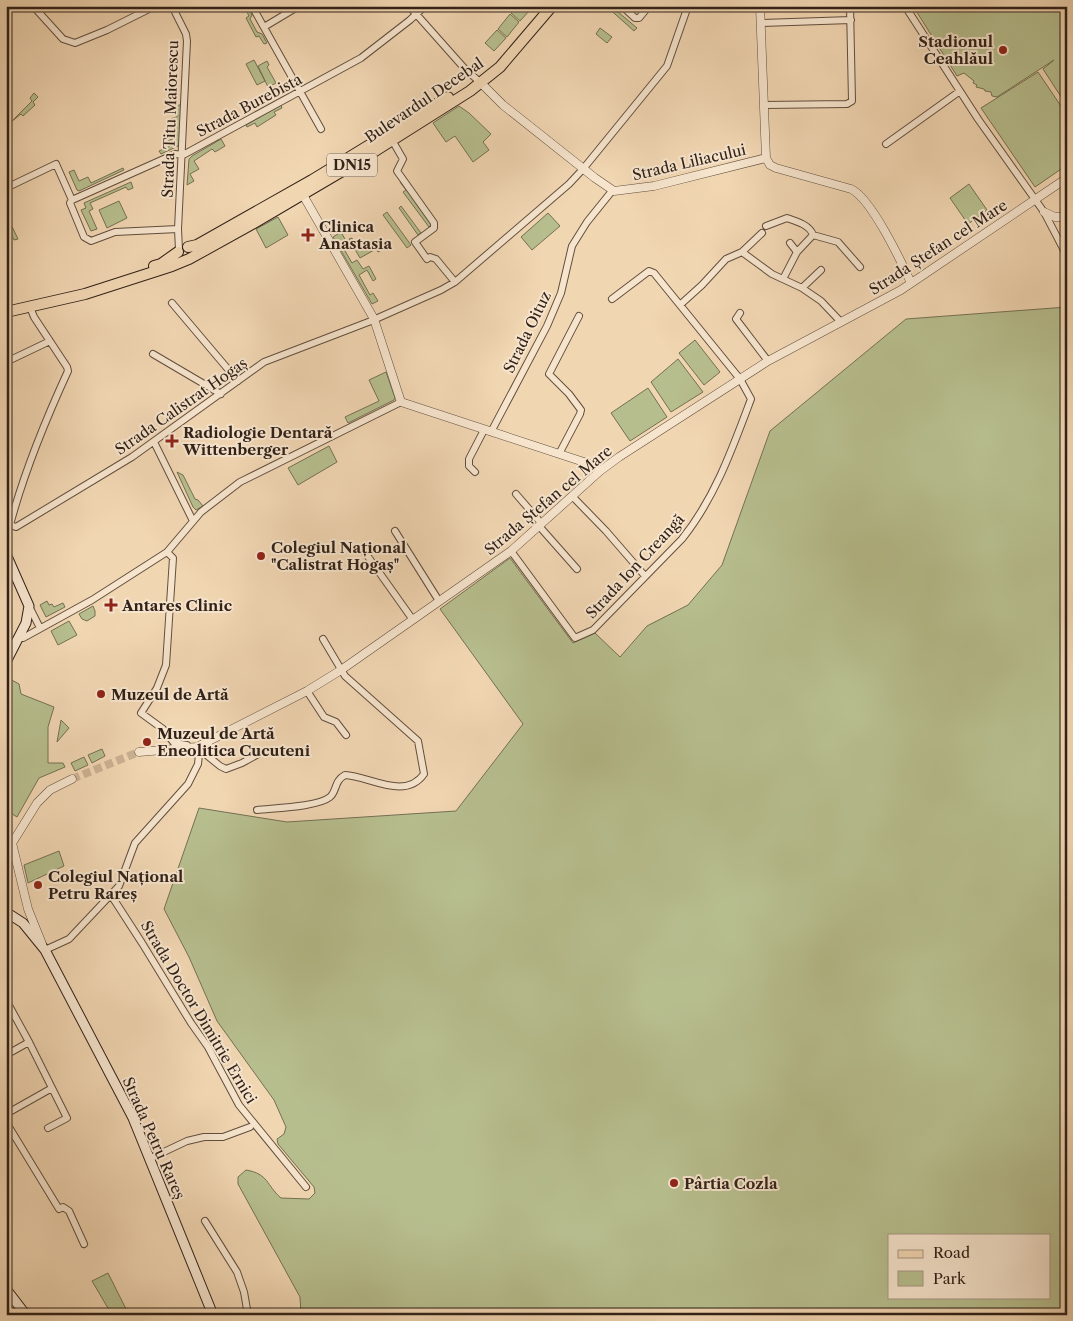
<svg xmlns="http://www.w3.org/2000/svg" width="1073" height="1321" viewBox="0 0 1073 1321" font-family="'Libre Caslon Text',serif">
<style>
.green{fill:#b7be8e;stroke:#747053;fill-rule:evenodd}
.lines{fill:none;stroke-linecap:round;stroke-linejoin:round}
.tertiary-tunnel{stroke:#cbb293;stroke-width:8;stroke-dasharray:8 4;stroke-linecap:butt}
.minor-casing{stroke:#614e3e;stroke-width:8}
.tertiary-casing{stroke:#614e3e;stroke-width:9}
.secondary-casing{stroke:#312118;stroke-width:11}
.primary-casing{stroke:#312118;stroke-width:12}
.minor{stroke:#f6e4cd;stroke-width:6}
.tertiary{stroke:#f6e4cd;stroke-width:8}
.secondary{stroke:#f6e4cd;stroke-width:9}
.primary{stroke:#f1d6b2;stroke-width:10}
.poi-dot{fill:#8f2418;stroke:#f6e4cd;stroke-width:2}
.labels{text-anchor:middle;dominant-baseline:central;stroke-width:4;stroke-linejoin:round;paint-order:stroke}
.shield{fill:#f6e4cd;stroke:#6c5c4e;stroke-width:1}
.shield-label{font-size:14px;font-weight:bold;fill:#312118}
.poi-label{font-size:15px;font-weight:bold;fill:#312118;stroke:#f6e4cd;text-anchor:start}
.street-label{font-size:15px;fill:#312118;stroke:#f6e4cd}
</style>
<rect width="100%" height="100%" fill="#f1d6b2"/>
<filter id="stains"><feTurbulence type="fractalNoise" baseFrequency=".004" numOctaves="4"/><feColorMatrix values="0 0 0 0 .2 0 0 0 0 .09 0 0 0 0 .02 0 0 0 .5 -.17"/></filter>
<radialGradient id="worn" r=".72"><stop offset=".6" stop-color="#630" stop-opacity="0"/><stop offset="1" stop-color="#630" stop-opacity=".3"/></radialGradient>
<path class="green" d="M244,6h3l5,9 -2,4 7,13 5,2 5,9 -3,1 -5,-8 -3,1 -10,-19 3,-2z
M517,6h8l5,4 -10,11 -9,-8z
M606,6h5l26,22 -3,3z
M913,6h151l3,5v37l-3,4 1,2 2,-2v54l-24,-37 11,-9 -57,37 -5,-1 -1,-4 -6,-1 -1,-2 -8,-2 1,-2 -4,-2 1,-2 -10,-8 -7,3z
M510,14l9,8 -12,15 -9,-8z
M600,28l12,9 -5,6 -11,-9z
M497,30l9,8 -12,13 -9,-8z
M254,60l11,21 -8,4 -11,-21z
M267,61l2,4 -2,2 9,16 -8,4 -10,-21z
M1038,72l29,43v50l-32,22 -54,-79z
M34,93l4,4 -5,5 2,3 -12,11 -2,-2 -15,12v-2l2,1 24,-24 -2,-3z
M182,104l-2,39 -2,3 -17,8 -2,-3 11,-5 -2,-5 9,-5 -8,-16 9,-4 -4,-9z
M281,105l1,3 -8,4 2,3 -19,12 -2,-4 -8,4 -1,-2z
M459,106l10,7 22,21 -8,8 6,8 -16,12 -18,-26 -9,6 -13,-19z
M221,139l4,7 -10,6 -3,-3 -18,12 5,8 -9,5 4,7 -7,4 2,-26 3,-3z
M123,168l1,2 -45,21 -2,-1 -8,-18 5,-2 5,11 9,-4 3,6z
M403,179l31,44 -5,4 -26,-35 3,-2 -6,-8z
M131,182l2,6 -5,2 -2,-3 -36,16 3,6 -4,2 8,18 -6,2 -10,-21 5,-2 -2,-5z
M969,184l18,26 -19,14 -18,-26z
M119,201l8,17 -20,10 -8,-18z
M401,206l20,27 -3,2 -19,-27z
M387,212l24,33 -4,3 -24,-33z
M548,213l12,13 -28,24 -11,-13z
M6,214l12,25 -4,1 -8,-16z
M278,217l10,18 -22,13 -10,-19z
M341,232l5,9 -5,3 11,19 5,-3 6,9 6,-3 7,13 -3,2 -6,-11 -8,5 11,20 3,-2 5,8 -6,3 -39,-67z
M352,238l6,11 15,-9 3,1 4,10 -2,1 -2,-3 -16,9 -11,-19z
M1067,307v1008h-766l-1,-18 -62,-113v-7l8,-7c23,4 20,15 35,28l28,1 6,-6 -1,-6 -36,-43 -1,-5 7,-5 2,-7 -12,-27 -57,-79 -28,-64 -25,-48 35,-101 88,14 169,-11 67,-87 -83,-115 70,-51 63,85 22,-10 25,24 27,-31 41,-21 34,-40 48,-134 136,-112zM889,1235h160v62h-160z
M695,340l25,32 -16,13 -25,-32z
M678,359l25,33 -32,20 -20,-30z
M386,372l9,26 -1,2 -46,23 -3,-6 34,-16 -10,-21z
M648,388l19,29 -37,24 -19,-28z
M329,446l8,16 -39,23 -10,-17z
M177,472l6,3 12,24 3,1 5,6 -7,4 -3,-3z
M47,601l2,4 3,-1 2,3 9,-4 2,4 -19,10 -6,-12z
M93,606l2,5v5l-8,5 -5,-2 -3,-5z
M69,621l8,14 -19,10 -7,-14z
M10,679l9,5 2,10 33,13 -6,20v36h15l2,4 -26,11 -22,39 -11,-7v-124z
M61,720l8,8 -12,14z
M102,749l3,7 -13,7 -4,-8z
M84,757l4,8 -13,6 -4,-8z
M59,851l5,15 -36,17 -4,-18z
M108,1273l21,42h-17l-20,-34z"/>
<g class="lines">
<path class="tertiary-tunnel" d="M72,779l67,-27"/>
<g class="minor-casing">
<path id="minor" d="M33,6l30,33 12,4 32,-13 48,-24
M172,6l14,28 1,7 -9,188 1,21
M252,6l69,123
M409,6l56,63 16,14
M622,6l13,12h4l10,-12
M905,6l73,113 66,93 23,44
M761,23l90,-3
M264,27l35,-21
M764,105l83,-1 5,-3 -2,-95
M392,140l11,19 -6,12 37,52v5l-19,14 12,17 3,-2 6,2 19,23
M886,144l74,-53
M6,188l50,-24 16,36 -2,3 14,34 7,4 24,-9 63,-3
M72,200l103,-46 8,1 178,-97 49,-38 15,-14
M766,226l21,-8c9,3 23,7 26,17l25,7 22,25
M790,243l7,9
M742,252l20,-19
M783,279l14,-27 16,-17
M802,288l19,-18
M6,298l3,9
M172,303l66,78
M681,304l21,-19 24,-26 16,-7 30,22 30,14 19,13 19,20
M30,307l4,10 33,50 1,4c-23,50 -44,101 -58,154l6,2 116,-70 132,-95 107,-41 70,-31 14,-8 114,-98 14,-15 84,-103 21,-60
M740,313l-4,6 32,42
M153,354l68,40
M6,362l44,-21
M491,432l56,-106 14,-33 11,-47 15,-24 25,-31
M154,442l39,79
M559,454l21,-40 1,-4 -12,-16 -20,-20 30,-58
M475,472l-6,-6v-7l15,-29
M516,494l25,29
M572,496l34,35 39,45
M539,526l38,43
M395,531l44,70
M364,551l49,69
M511,551l64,87 18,-8 89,-91c33,-41 51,-92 69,-140l-11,-20 -86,-106 -5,-2 -37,28
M167,552l6,6 -7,107 -9,23 -16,25 22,16 11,14 13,2
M29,606l11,22
M19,638h4l69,-38 75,-48 34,-40 39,-30 161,-80
M307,691l17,26 12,5 10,13
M199,754l5,-1 16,13 6,3 16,-6 18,-10
M257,810c16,-2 61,-3 73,-13 7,-6 4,-16 15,-22 24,1 60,26 79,-1l-6,-33 -73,-65 -22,-37
M111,895l31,48 49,80 17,24 31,58 67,82
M45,950l24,-11 50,-53 16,-43 53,-59 10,-20 1,-10 -2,-7
M6,1000l23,42 -23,13
M29,1042l38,76 -19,10
M6,1114l46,-26
M6,1122l53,87 4,-2 6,4 15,33
M151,1158l36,-17 17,-4h19l27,-10
M205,1221l32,51 7,20 4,23"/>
</g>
<g class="tertiary-casing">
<path id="tertiary" d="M760,6l6,152 4,7 6,3 75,21c20,9 50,72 60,94
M481,83l22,22 92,73 19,13 40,-5 112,-28
M303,195l71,124 27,83 195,64 4,5
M1044,212l11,5h12
M6,527l4,-2
M139,752l58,-5 110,-56 34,-21 170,-119 89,-80 19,-14 149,-96 133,-71 166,-112
M12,843l16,66 14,35
M6,853l31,-50 13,-13 22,-11"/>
</g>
<g class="secondary-casing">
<path id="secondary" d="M6,554l23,52 -3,17 -20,39
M6,912l17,11 22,27 88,168 80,197
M6,1289l20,26"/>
</g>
<g class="primary-casing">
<path id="primary" d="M188,247l9,-2 115,-65 136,-83
M154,266l7,-2 17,-12
M6,312l79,-18 87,-28 17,-7 65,-36 102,-60 114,-72 30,-24 52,-61"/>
</g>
<use href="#minor" class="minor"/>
<use href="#tertiary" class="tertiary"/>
<use href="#secondary" class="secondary"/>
<use href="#primary" class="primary"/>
</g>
<g class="poi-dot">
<circle cx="1003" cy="50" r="5"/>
<path d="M305.5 227.5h5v5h5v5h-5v5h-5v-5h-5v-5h5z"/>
<path d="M169.5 433.5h5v5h5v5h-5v5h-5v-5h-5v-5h5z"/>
<circle cx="261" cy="556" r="5"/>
<path d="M108.5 597.5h5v5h5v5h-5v5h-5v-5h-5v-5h5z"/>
<circle cx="101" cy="694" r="5"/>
<circle cx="147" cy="742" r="5"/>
<circle cx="38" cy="885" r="5"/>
<circle cx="674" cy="1183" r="5"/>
</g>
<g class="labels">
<rect class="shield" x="327" y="153.5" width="50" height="23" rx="4"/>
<g class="shield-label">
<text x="352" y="165">DN15</text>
</g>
<g class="poi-label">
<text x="993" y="41" text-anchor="end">Stadionul<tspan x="993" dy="17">Ceahlăul</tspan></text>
<text x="319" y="226">Clinica<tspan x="319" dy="17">Anastasia</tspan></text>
<text x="183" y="432">Radiologie Dentară<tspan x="183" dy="17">Wittenberger</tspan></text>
<text x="271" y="547">Colegiul Național<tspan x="271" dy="17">"Calistrat Hogaș"</tspan></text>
<text x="122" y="605">Antares Clinic</text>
<text x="111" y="694">Muzeul de Artă</text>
<text x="157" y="733">Muzeul de Artă<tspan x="157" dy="17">Eneolitica Cucuteni</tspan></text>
<text x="48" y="876">Colegiul Național<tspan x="48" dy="17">Petru Rareș</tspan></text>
<text x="684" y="1183">Pârtia Cozla</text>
</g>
<g class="street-label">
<text transform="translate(424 100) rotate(-34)">Bulevardul Decebal</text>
<text transform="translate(249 105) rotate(-28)">Strada Burebista</text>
<text transform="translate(170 119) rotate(-88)">Strada Titu Maiorescu</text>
<text transform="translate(689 162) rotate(-13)">Strada Liliacului</text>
<text transform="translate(938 247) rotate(-33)">Strada Ștefan cel Mare</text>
<text transform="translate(527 332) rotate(-64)">Strada Oituz</text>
<text transform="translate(181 406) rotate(-35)">Strada Calistrat Hogaș</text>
<text transform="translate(548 500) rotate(-40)">Strada Ștefan cel Mare</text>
<text transform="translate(635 566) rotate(-47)">Strada Ion Creangă</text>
<text transform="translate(199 1012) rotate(59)">Strada Doctor Dimitrie Ernici</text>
<text transform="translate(154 1138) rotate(66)">Strada Petru Rareș</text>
</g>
</g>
<rect width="1073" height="1321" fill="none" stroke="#f1d6b2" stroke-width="25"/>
<rect x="8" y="8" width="1058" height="1306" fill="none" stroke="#312118" stroke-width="2.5"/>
<rect x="12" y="12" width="1048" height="1296" fill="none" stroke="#312118"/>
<rect x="888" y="1234" width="162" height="65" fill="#f6e4cd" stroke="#a79685"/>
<rect x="898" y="1250" width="25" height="8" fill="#f1d6b2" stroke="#a79685"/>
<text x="933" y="1258" font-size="15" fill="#312118">Road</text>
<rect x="898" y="1271" width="25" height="15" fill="#b7be8e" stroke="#a79685"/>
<text x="933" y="1284" font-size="15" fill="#312118">Park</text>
<rect width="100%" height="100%" filter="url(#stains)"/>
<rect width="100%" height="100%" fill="url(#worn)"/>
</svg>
